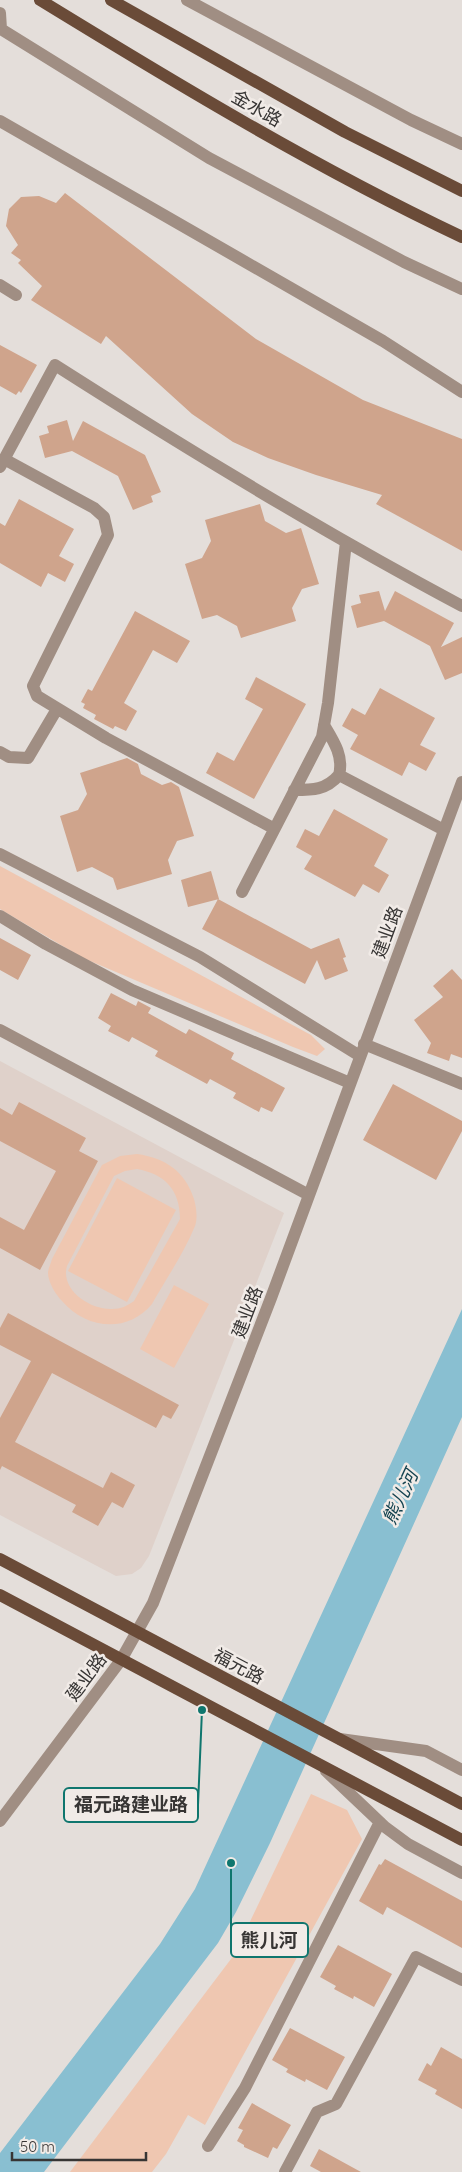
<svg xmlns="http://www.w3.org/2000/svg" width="462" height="2172" viewBox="0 0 462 2172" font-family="Quicksand,'Noto Sans SC',sans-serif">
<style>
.built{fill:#dfd1ca}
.green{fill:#efc7b1;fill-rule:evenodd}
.water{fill:#89bfd1}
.building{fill:#cfa48c}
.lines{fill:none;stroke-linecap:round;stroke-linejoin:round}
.minor{stroke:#a08e83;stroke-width:12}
.major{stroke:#6a4b38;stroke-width:12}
.labels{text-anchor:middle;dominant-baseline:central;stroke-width:5;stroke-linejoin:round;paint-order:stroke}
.street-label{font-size:18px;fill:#373534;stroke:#f1ebe7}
.water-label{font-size:19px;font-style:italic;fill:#144350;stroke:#f1ebe7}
.leader{fill:none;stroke:#0f766e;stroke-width:2}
.callout-dot{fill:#0f766e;stroke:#f1ebe7;stroke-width:2}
.callout{fill:#f1ebe7;stroke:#0f766e;stroke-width:2}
.callout-label{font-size:19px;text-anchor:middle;font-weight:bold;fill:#373534}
</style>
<rect width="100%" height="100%" fill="#e4deda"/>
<path class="built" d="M0,1061l284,152 -135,343 -8,12 -9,6 -16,2 -116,-61z"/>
<path class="green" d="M0,866l311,169 14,14 -8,7 -24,-9 -210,-89 -83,-49z
M137,1154c28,4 48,17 57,45 2,7 4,19 1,27 -11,27 -29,53 -43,78 -25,30 -66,25 -90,-3 -6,-6 -14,-19 -14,-28 0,-4 3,-10 4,-14l50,-94 18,-9zM137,1169c28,5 43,21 43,50l-46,82c-7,5 -13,8 -22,8 -22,1 -52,-19 -45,-43l47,-90 11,-5z
M117,1178l59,32 -49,92 -59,-31z
M174,1285l35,19 -35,64 -34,-19z
M311,1794l36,16 15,29 -157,286 -17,-10 -22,39 -14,18h-82l164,-217z"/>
<path class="water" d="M462,1309v108l-192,426 -34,69 -18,31 -174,229h-44v-19l160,-209 35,-55z"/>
<path class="building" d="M65,193l191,146 107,61 99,39v112l-86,-47 6,-9 -66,-20 -48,-17 -35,-16 -41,-28 -86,-78 -5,8 -70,-44 11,-14 -24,-23 3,-3 -10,-7 7,-8 -12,-19 3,-17 12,-12 18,-1 17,7z
M0,345l37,20 -16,28 -2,-2 -3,4 -16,-9z
M67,420l6,21 10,-20 62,34 16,37 -10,4 2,6 -20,8 -15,-34 -46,-25 -27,7 -6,-22 10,-3 -2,-7z
M19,499l55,30 -15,27 15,8 -9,18 -17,-9 -7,14 -41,-24v-40l5,3z
M260,504l5,17 21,12 15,-5 18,56 -17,5 -10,19 4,13 -55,17 -4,-12 -20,-11 -15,4 -17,-55 17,-6 9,-17 -6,-21z
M379,591l6,20 10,-20 59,32 -13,24 21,-10v36l-17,7 -15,-34 -46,-25 -27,7 -6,-22 10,-3 -2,-8z
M135,611l55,30 -13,22 -24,-13 -29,53 13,8 -11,20 -11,-5 -2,3 -19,-10 2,-4 -13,-7 2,-4 -4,-2 7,-13 4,2z
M256,677l50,27 -52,95 -48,-26 11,-21 17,9 29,-52 -18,-10z
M380,688l55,30 -15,27 16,8 -10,18 -17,-9 -7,14 -52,-27 8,-14 -16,-9 10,-18 13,7z
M127,758l11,6 3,10 21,11 9,-3 8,5 15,49 -17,5 -9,19 4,14 -55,16 -4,-12 -21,-11 -15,5 -17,-56 18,-6 9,-16 -7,-21z
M334,809l54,30 -14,27 15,9 -10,18 -16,-9 -8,13 -51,-28 8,-13 -16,-9 9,-18 14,7z
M211,871l8,28 -31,8 -7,-27z
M218,899l93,50 28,-11 7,19 -3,1 5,13 -23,9 -8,-20 -12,24 -103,-55z
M0,938l31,17 -13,25 -18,-10z
M452,969l10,11v78l-11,-4 -2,7 -22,-8 4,-10 -17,-23 29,-23 -10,-11z
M111,993l25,13 2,-5 13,7 -3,5 38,21 3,-5 45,24 -3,6 54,29 -13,24 -11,-5 -2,5 -26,-14 3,-5 -26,-14 -3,5 -52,-28 3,-5 -26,-14 -3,5 -21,-11 3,-5 -13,-8z
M393,1084l69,37v10l-26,49 -73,-40z
M19,1102l67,36 -7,13 19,10 -58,109 -40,-22v-31l24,13 32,-59 -56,-30v-33l12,7z
M8,1313l171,92 -8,14 -8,-4 -7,13 -104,-55 -37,69 88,46 8,-16 24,13 -12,23 -11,-6 -14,24 -26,-14 4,-7 -74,-39 -2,4v-52l31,-57 -31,-16v-17z
M385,1859l77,42v47l-75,-41 -4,8 -24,-14 20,-37 2,1z
M338,1945l54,29 -18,33 -20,-11 -1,3 -19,-10 2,-3 -16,-9z
M290,2028l55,29 -18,33 -21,-11 -1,3 -19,-10 2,-3 -16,-9z
M441,2047l21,12v50l-27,-15 2,-4 -19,-10 9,-17 4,3z
M252,2103l39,22 -14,24 -4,-2 -5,11 -24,-11v-2l-7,-4 6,-11 -5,-2z
M319,2149l42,23h-40l-11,-6z"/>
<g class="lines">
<path class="minor" d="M187,0l224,120 51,24
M0,13l1,16 208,129 195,104 58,27
M0,121l383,220 79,51
M0,285l16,10
M4,459l90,49 10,9 4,18 -75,151 4,10 69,42 167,90
M0,467l55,-102c133,85 268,167 407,241
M0,752l9,5 19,1 29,-49
M339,775l105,55
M294,790c19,0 32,0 45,-15 5,-19 -6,-35 -15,-50
M0,854l200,103 160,99
M242,892l80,-155 6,-34 18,-161
M0,916l46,28 86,46 218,93
M0,1030l309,165
M364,1044l98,40
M340,1739l86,12 36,19
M326,1771l59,56 23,17 54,29
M0,1821l121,-161 32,-57 118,-305 191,-516
M208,2146l37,-58 135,-266
M285,2172l32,-60 19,-8 80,-147 46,23"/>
<path class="major" d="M40,0c137,84 276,168 422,237
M111,0l234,132 117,59
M0,1559l462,245
M0,1595l462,245"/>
</g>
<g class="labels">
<g class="street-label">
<text transform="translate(257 108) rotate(30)">金水路</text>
<text transform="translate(387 932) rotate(-70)">建业路</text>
<text transform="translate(247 1312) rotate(-69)">建业路</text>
<text transform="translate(239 1666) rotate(28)">福元路</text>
<text transform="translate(86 1677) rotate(-53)">建业路</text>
</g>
<g class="water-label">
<text transform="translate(400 1497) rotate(-65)">熊儿河</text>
</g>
</g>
<path class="leader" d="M202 1710L198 1805M231 1863L231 1940"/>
<g class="callout-dot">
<circle cx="202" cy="1710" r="5"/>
<circle cx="231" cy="1863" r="5"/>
</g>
<g class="callout">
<rect x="64" y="1788" width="134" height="34" rx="5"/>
<rect x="231" y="1923" width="77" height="34" rx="5"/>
</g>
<g class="callout-label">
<text x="131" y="1811">福元路建业路</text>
<text x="269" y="1947">熊儿河</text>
</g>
<path d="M12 2152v8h134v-8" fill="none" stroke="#373534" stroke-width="2.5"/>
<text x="20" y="2152" font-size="15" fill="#373534" stroke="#f1ebe7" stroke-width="4" paint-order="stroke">50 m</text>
</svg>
